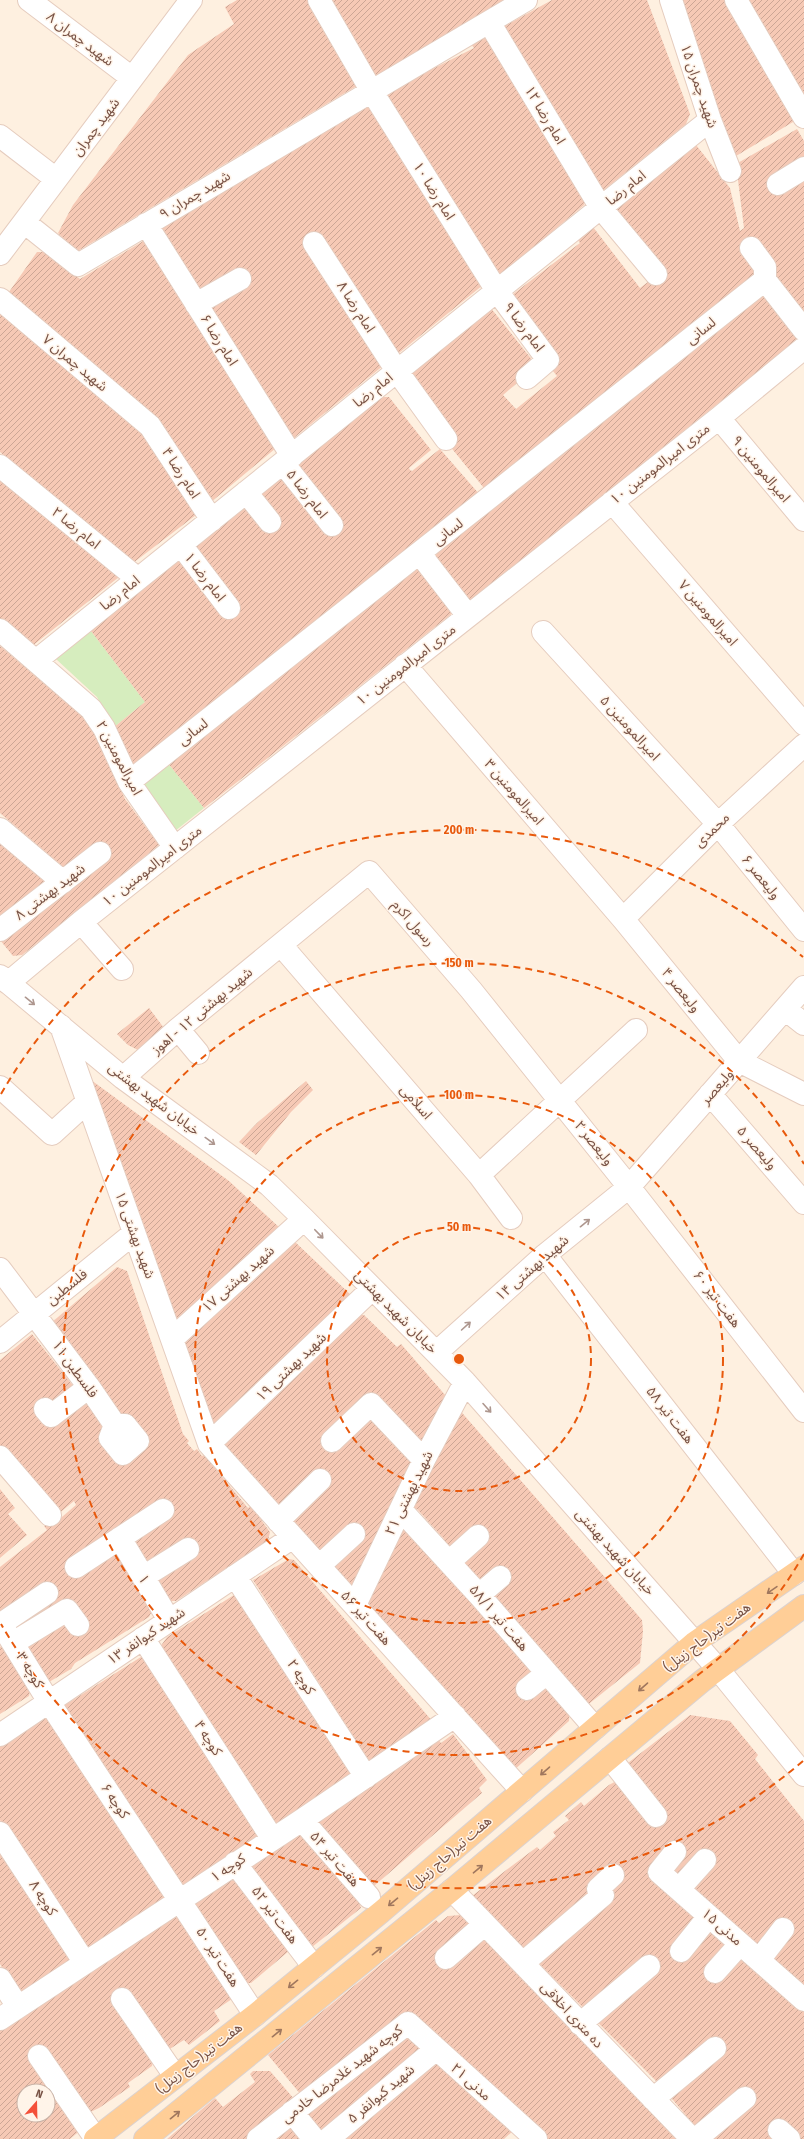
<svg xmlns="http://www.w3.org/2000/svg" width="804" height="2139" viewBox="0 0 804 2139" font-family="'Fira Sans Condensed','Noto Sans Arabic',sans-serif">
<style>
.green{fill:#d6edbe}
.building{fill:url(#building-hatch);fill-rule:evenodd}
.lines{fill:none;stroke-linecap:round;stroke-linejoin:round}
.minor-casing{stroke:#e5ccbe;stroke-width:24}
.major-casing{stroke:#dcd2cf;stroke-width:24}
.minor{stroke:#fff;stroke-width:22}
.major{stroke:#ffce97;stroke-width:22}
.oneway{stroke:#ae978f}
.oneway2{stroke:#a0775e}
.ring{fill:none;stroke:#e8590c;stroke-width:2;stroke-dasharray:7 5}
.labels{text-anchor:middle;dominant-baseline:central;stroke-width:3;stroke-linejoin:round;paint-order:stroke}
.street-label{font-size:14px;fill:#785245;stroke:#fff4e9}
.centre{fill:#e8590c;stroke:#fff4e9;stroke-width:2}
.ring-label{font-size:12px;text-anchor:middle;font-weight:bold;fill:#e8590c;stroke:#fff4e9;stroke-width:3;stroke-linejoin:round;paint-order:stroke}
</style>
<defs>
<pattern id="building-hatch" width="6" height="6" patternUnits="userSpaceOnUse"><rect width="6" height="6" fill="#f6c9b5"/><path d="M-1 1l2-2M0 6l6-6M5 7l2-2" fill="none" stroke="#cca695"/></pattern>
</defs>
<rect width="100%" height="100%" fill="#fef0e0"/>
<path class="green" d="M88,627l57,75 -32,26 -16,-31 -41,-38z
M167,762l37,46 -29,23 -34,-49z"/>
<path class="building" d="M237,0h74l49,84 -284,168 -18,-19 15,-28 115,-150 46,-31 -9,-17z
M326,0h178l-130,77z
M552,0h95l43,114 -4,10 -86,69 -99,-165z
M672,0h54l68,116 -1,6 -57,34z
M746,0h58v101z
M488,35l98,163 -2,7 -85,71 -114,-183 89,-45 -3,-4z
M373,104l110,181 -193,156 -84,-141h-7l-44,-68z
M797,129l7,12v177l-40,-50 -276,225 -87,-107 1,-6 88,-73 47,59 -34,29 13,14 41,-33 -9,-11 -40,-67 72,-55 -2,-3 15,-13 47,61 13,-10 -47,-61 90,-72 34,43 10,43 4,-3 -8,-64z
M150,237l126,211 -65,54 -200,-206 -2,-4 28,-40h8l35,27z
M764,290l36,48 -332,265 -33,-45 4,-11z
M0,310l142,121 54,84 -63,48 -133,-111z
M382,397h7l42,53 -22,18 1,2 2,1 28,-22 40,46 -344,275 -23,-42 32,-26 -57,-75z
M0,478l83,71 5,-7 36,31 -93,74 -31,-27z
M417,569l37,43 -250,196 -37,-46 244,-191z
M0,646l92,78 33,75 34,46 -137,110 -9,1 -13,-16 68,-69 -68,-58z
M0,839l50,43 -50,40z
M149,1008l15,20 -24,23 -12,-6 -11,-11z
M91,1080l138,101 52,48 -109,103z
M306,1081l7,9 -22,22 -35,43 -17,-13 18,-19z
M294,1241l58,55 -139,134 -38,-80z
M117,1267l10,4 56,163 6,7 -2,2 7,8 3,-2 5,7 2,-1 44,53 3,-2 19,26 -2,9 -92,60h-7l-18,-31 -36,-23 37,64 -3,6 -74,46 -4,6 -22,13 -26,-42 45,-33 -47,28 -10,-15 -11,2v-55l47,-37 -3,-4 9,-7 3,3 20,-17 -2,-4 -18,15 -56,-52v-104l32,-26 46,58 -38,16 42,-13 25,32 -5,13 20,25 28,-23 -8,-9 -16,-12 -75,-98z
M358,1315h6l33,32 4,-3 45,52 -25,54 -53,-40 48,54 -60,126 -133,-145z
M457,1407l185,213 1,11 -3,32 -55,44 -32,-37 4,-3 -15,-16 -27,-22 5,-4 -40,-35 -41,-47 5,-4 -27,-30 -3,3 -4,-3z
M0,1489l15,19 -7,6 19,21 -27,23z
M406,1520l49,66 5,-4 110,126 -1,13 -56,50 -152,-165z
M289,1559l5,1 139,162 -62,42 -118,-184z
M234,1595l117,177 -2,11 -71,46 -120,-179 9,-13z
M2,1646l29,40 -2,10 -29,18v-67z
M144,1655l116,177 -2,9 -70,48 -6,-4 -120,-178z
M48,1715l121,185 -80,52 -6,-4 -83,-128v-73z
M690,1715l40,6 28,34 -3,4 49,62v168l-123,-106 -29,-9 152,135v130h-98l-44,-52 -190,-191 65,-49 3,3 16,-14 -3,-4 16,-12 -4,-4 16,-14 3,4 25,-21 9,-5 6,-14z
M453,1734l34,46 -8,8 3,5 -115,99 -59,-68 89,-60 3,4 37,-30 4,5z
M303,1828l52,61 6,19 -54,43 -66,-83z
M0,1848l75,116 -27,16 -29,13 -19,-29z
M237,1871l52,80 -38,32h-8l-49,-78 2,-7z
M171,1914l6,3 15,23 27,34 -4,2 17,23 -18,12 6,10 -31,24 -5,-5 -16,10 -14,4 -2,12 -24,17 2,4 -31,21 -15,7 -2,14 -12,10h-70v-111zM24,2091h24v24h-24z
M461,1915l20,19 198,205h-132l-137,-123 -108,80 -34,-41 168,-135 3,3 9,-7z
M405,2036l20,18 -103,84 -22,-26z
M436,2064l78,66 -10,9h-161l58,-51 3,3z
M253,2071h17l25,29 -47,39h-81l48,-41 8,9 32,-25 -5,-8z
M288,2123l13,16h-34z"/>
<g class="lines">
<g class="minor-casing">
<path id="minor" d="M29,0l103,78
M319,0l52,90 126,201 51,69 -21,18
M671,0l39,120 20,51
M736,0l68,117
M489,22l112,186 55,66
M0,136l56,43
M778,184l26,-16
M24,222l54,43 448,-265
M146,224l146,232
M314,243l83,128 49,68
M751,248l14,19v13l39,50
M0,254l191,-254
M0,299l150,127 62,94
M196,304l44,-25
M719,418l85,102
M283,463l49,62
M0,466l138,113
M246,492l24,30
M612,502l192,222
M181,545l48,63
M420,554l48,62
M0,630l91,79 13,19 25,54 46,66
M543,632l175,192 86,106
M37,660l673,-540
M405,665l218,254 116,142 65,33
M129,782l636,-502
M0,829l63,53
M623,919l95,-95 86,-79
M81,922l41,47
M0,930l100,-77
M281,945l198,230 157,-145
M0,976l123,102 146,107 35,34 161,163 253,287 86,106
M8,983l73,-61 638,-504 85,-70
M785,1009l19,15
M61,1026l148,418 313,347
M178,1029l20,24
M123,1078l55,-49 191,-157 102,118 158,197 175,224
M0,1087l52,47 35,-32
M710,1094l94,109
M479,1175l32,43
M545,1255l249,319
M0,1269l89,118 26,38 -5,13 13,16 15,-13 -13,-16h-10
M172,1339l132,-120
M0,1342l134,-109
M437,1352l108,-97 84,-68 175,-200
M45,1409l6,7 38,-29
M332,1441l39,-37 53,56
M209,1444l163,-155
M0,1457l50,58
M401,1510l78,85 116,133
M278,1521l42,-41
M120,1538l49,82
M449,1562l29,-26
M319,1566l35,-32
M76,1567l87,-57
M235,1576l131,201
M143,1577l45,-28
M47,1593l-46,31 48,78 206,313
M479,1595l21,-18
M355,1605l69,-145 41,-78
M143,1638l129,200
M13,1643l54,-33 11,15
M527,1689l20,-16
M0,1735l293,-198
M610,1758l46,58
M302,1820l67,77
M0,1833l85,130
M675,1852l-16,20 145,128
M235,1863l79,104
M679,1889l26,-29
M452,1890l240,249
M681,1951l28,-35
M446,1958l39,-34
M759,1960l24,-31
M523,1963l80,-68 -5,-6 15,-14
M715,1972l25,-28
M0,1979l18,28
M122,1999l53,77
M0,2019l302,-199 153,-104
M580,2024l69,-58
M39,2056l57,83
M653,2099l62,-51
M292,2112l22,27
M779,2130l10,9
M258,2139l150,-116 128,116
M328,2139l107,-89
M696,2139l49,-41"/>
</g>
<g class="major-casing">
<path id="major" d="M95,2139l160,-124 126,-103 313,-269 110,-76
M145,2139l307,-249 250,-209 102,-75"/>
</g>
<use href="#minor" class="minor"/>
<use href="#major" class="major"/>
</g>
<defs><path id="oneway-shaft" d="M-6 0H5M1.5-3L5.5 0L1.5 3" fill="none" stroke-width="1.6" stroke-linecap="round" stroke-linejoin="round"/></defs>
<g class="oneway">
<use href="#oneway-shaft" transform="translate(30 1001) rotate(39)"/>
<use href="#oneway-shaft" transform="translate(210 1141) rotate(36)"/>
<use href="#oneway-shaft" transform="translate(585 1223) rotate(-39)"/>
<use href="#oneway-shaft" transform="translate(319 1234) rotate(46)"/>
<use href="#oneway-shaft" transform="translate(466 1326) rotate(-42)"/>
<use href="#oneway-shaft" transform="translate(487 1408) rotate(48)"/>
</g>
<g class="oneway2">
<use href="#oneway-shaft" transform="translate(772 1590) rotate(145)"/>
<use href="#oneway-shaft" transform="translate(643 1687) rotate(139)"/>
<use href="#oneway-shaft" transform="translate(545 1771) rotate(139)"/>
<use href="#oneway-shaft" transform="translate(478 1869) rotate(-40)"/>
<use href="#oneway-shaft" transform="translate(393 1902) rotate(140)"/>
<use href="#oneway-shaft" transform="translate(377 1951) rotate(-39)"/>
<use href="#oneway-shaft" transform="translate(293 1984) rotate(141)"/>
<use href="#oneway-shaft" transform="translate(277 2033) rotate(-39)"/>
<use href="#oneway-shaft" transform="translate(175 2115) rotate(-39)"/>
</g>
<g class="ring">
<circle cx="459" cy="1359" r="132"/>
<circle cx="459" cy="1359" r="264"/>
<path d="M804 1554A396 396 0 1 1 804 1164"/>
<path d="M803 1761A529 529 0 0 1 1 1624M1 1094A529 529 0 0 1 803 957"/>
</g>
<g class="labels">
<g class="street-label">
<text transform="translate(80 39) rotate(37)">شهید چمران ۸</text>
<text transform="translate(699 86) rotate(71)">شهید چمران ۱۵</text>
<text transform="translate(545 115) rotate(59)">امام رضا ۱۲</text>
<text transform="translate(96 127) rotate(-53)">شهید چمران</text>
<text transform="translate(626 188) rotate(-39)">امام رضا</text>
<text transform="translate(434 191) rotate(58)">امام رضا ۱۰</text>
<text transform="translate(195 195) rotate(-31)">شهید چمران ۹</text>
<text transform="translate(356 307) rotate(57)">امام رضا ۸</text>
<text transform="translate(524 327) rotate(53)">امام رضا ۹</text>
<text transform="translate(701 331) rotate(-39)">لسانی</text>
<text transform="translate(219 340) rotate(58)">امام رضا ۶</text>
<text transform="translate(75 363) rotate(40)">شهید چمران ۷</text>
<text transform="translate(373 390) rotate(-39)">امام رضا</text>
<text transform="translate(660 464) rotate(-38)">۱۰ متری امیرالمومنین</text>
<text transform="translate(761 469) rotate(50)">امیرالمومنین ۹</text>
<text transform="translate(181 473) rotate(57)">امام رضا ۴</text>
<text transform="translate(307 494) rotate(52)">امام رضا ۵</text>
<text transform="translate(76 528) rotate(39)">امام رضا ۲</text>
<text transform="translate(448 532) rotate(-38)">لسانی</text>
<text transform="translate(205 577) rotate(52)">امام رضا ۱</text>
<text transform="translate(120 593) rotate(-39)">امام رضا</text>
<text transform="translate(708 613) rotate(49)">امیرالمومنین ۷</text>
<text transform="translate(406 665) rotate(-38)">۱۰ متری امیرالمومنین</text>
<text transform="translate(630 728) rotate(48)">امیرالمومنین ۵</text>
<text transform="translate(193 732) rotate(-38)">لسانی</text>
<text transform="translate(119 758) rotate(62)">امیرالمومنین ۲</text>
<text transform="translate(514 792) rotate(49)">امیرالمومنین ۳</text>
<text transform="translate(712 830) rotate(-44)">محمدی</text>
<text transform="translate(152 866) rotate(-38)">۱۰ متری امیرالمومنین</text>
<text transform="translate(761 877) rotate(51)">ولیعصر ۶</text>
<text transform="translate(50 892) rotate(-37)">شهید بهشتی ۸</text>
<text transform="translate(413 923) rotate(49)">رسول اکرم</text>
<text transform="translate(681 990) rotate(51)">ولیعصر ۴</text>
<text transform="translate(202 1011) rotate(-40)">شهید بهشتی ۱۲ - اهوز</text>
<text transform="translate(717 1087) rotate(-49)">ولیعصر</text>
<text transform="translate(154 1099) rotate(37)">خیابان شهید بهشتی</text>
<text transform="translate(416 1102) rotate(49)">اسلامی</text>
<text transform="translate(594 1143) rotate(51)">ولیعصر ۲</text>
<text transform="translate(757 1148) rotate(49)">ولیعصر ۵</text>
<text transform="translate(135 1235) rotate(70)">شهید بهشتی ۱۵</text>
<text transform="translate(532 1268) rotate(-41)">شهید بهشتی ۱۴</text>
<text transform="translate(238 1279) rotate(-42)">شهید بهشتی ۱۷</text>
<text transform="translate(67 1287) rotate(-39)">فلسطین</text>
<text transform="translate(717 1299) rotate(52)">هفت تیر ۶۰</text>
<text transform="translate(396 1312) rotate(45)">خیابان شهید بهشتی</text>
<text transform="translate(291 1367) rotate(-44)">شهید بهشتی ۱۹</text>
<text transform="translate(75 1369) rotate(54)">فلسطین ۱۱</text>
<text transform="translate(670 1415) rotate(52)">هفت تیر ۵۸</text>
<text transform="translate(409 1493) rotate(-64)">شهید بهشتی ۲۱</text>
<text transform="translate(615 1552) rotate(48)">خیابان شهید بهشتی</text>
<text transform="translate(144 1579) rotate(59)">۱</text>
<text transform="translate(366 1618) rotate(48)">هفت تیر ۵۶</text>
<text transform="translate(499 1618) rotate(49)">هفت تیر ۵۸/۱</text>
<text transform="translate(146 1636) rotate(-34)">شهید کیوانفر ۱۳</text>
<text transform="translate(707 1637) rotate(-37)">هفت تیر(حاج زینل)</text>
<text transform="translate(30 1670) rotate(58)">کوچه ۳</text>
<text transform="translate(301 1677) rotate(57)">کوچه ۲</text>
<text transform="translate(208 1738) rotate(57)">کوچه ۴</text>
<text transform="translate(115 1801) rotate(56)">کوچه ۶</text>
<text transform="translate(450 1853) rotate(-41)">هفت تیر(حاج زینل)</text>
<text transform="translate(335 1859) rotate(49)">هفت تیر ۵۴</text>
<text transform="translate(228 1868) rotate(-34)">کوچه ۱</text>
<text transform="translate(43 1898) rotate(57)">کوچه ۸</text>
<text transform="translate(275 1915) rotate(53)">هفت تیر ۵۲</text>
<text transform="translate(722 1927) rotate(41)">مدنی ۱۵</text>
<text transform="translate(218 1957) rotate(57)">هفت تیر ۵۰</text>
<text transform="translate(572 2015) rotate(47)">ده متری اخلاقی</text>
<text transform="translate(199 2058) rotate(-38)">هفت تیر(حاج زینل)</text>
<text transform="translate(342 2074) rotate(-38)">کوچه شهید غلامرضا خادمی</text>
<text transform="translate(471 2082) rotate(42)">مدنی ۲۱</text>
<text transform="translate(381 2094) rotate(-40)">شهید کیوانفر ۵</text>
</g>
</g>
<circle cx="459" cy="1359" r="6" class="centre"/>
<g class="ring-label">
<text x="459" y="834">200 m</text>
<text x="459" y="967">150 m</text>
<text x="459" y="1099">100 m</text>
<text x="459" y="1231">50 m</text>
</g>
<g transform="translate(36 2103) rotate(20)"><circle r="19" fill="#fff4e9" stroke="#c9b3a7"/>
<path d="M0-3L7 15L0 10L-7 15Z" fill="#f4503a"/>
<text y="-6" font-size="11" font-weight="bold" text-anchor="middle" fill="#785245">N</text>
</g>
</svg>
